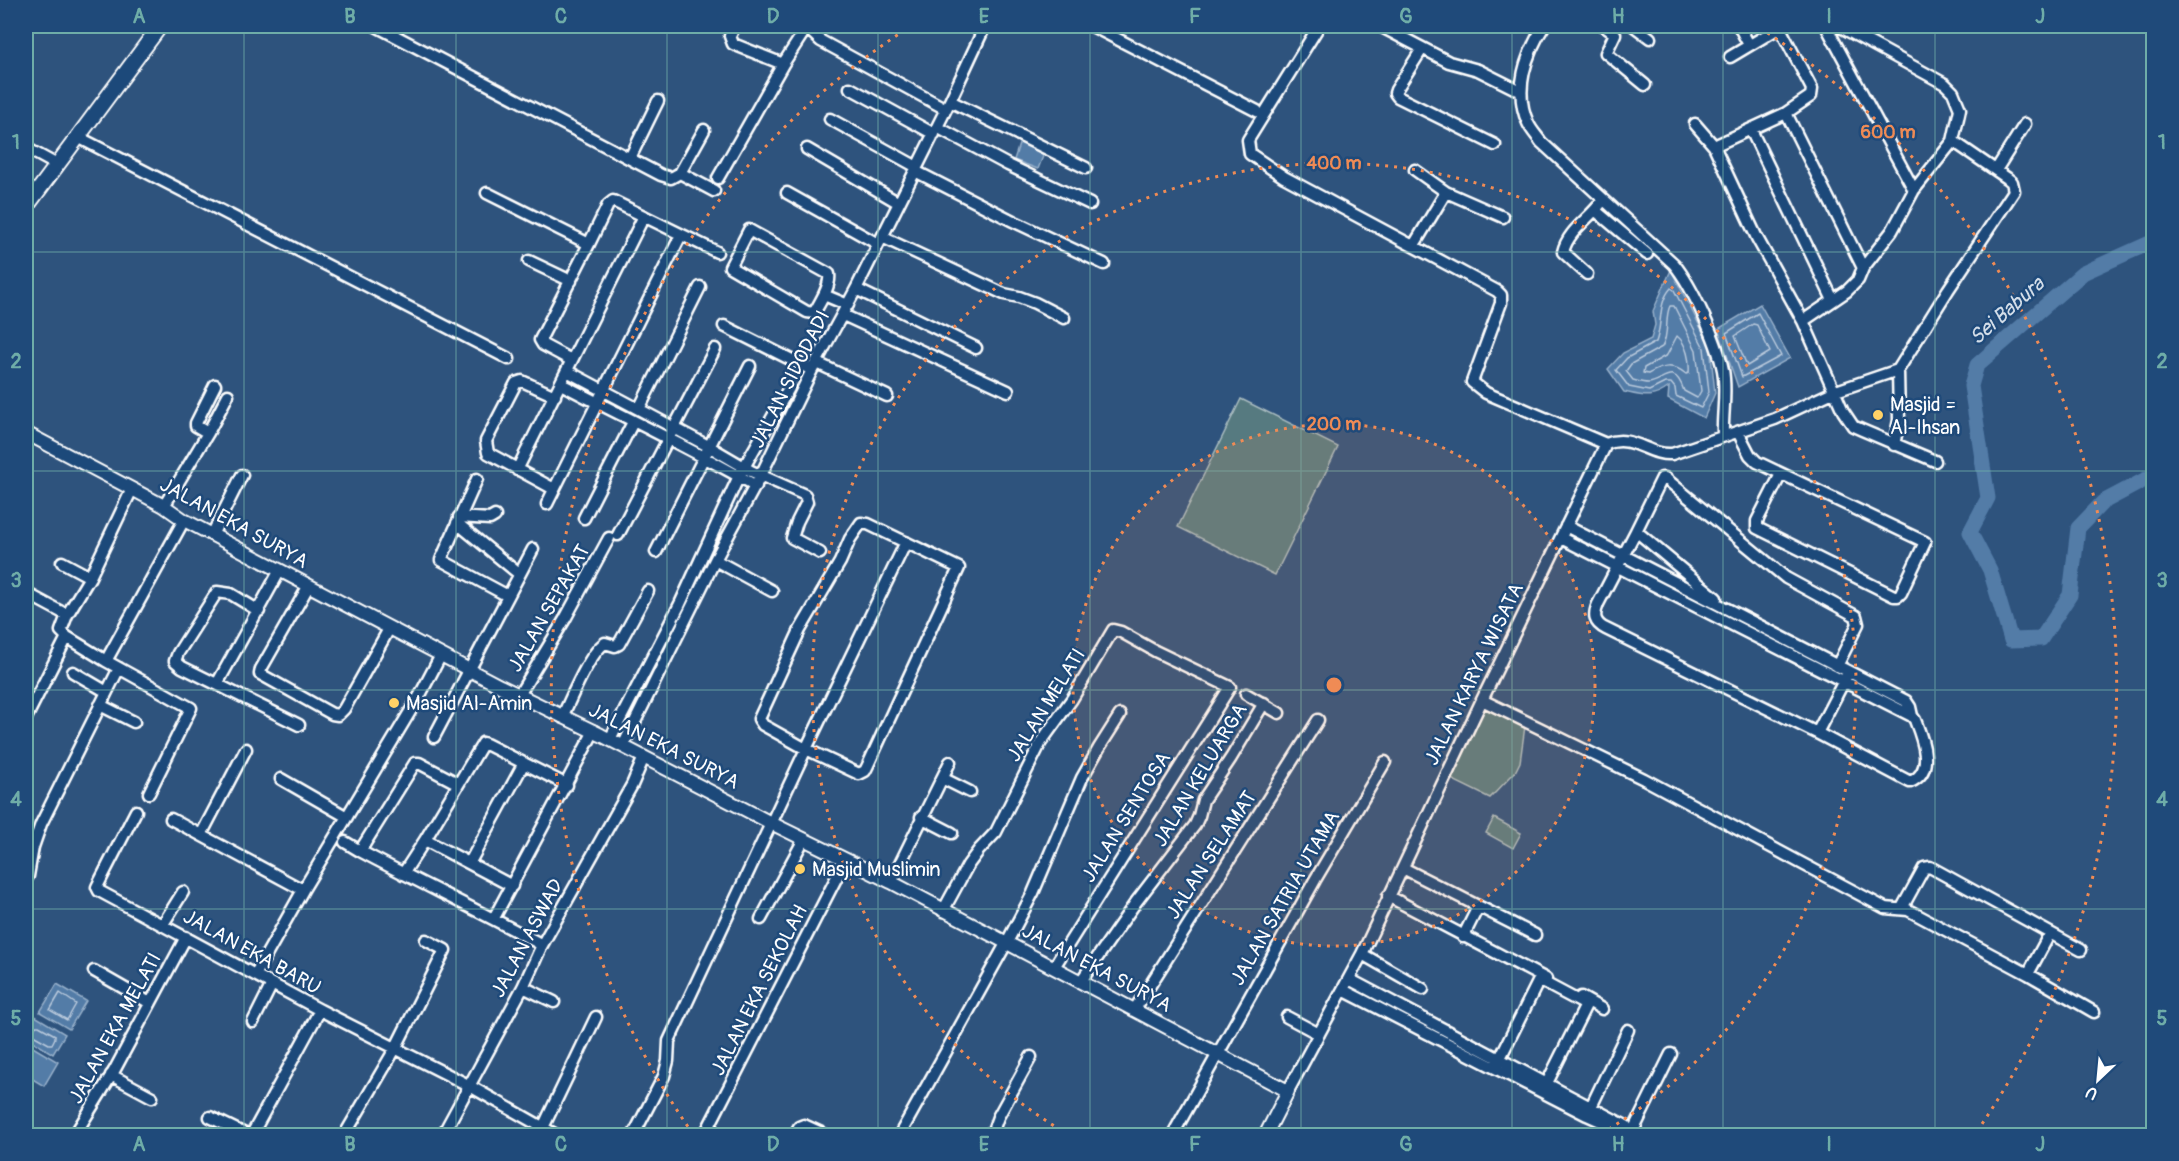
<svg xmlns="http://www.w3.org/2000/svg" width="2179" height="1161" viewBox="0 0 2179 1161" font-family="Pangolin,sans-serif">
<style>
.green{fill:#567a80;stroke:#aabcc0;stroke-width:1.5}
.water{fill:#527ba7;stroke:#97b0ca;stroke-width:1.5}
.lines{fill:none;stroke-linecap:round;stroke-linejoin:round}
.shore{stroke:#bacadc;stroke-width:1.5}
.river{stroke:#527ba7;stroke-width:15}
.minor-casing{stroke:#fff;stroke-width:15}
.tertiary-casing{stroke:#fff;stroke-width:16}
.secondary-casing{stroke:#fff;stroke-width:18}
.minor{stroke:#1f4a7a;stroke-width:10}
.tertiary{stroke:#1f4a7a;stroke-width:12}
.secondary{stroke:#1f4a7a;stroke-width:14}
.grid{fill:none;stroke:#6fada8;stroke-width:1.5;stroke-opacity:0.55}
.ring{fill:none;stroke:#ef8b55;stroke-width:3;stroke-dasharray:3 6}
.poi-dot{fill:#ffd166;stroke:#1f4a7a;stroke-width:2}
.labels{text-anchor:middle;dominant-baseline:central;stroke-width:5;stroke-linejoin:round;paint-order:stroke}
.street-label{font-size:20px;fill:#fff;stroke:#1f4a7a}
.poi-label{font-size:20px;fill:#fff;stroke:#1f4a7a;text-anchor:start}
.water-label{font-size:21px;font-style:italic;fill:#d4dee9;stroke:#1f4a7a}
.centre{fill:#ef8b55;stroke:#1f4a7a;stroke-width:3}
.ring-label{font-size:18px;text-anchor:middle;font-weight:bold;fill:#ef8b55;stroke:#1f4a7a;stroke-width:5;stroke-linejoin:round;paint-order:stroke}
.neatline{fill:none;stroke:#6fada8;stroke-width:2}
.grid-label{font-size:20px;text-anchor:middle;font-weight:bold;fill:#6fada8}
</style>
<rect width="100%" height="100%" fill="#2e537d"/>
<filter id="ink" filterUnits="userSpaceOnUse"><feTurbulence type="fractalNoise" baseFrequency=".0167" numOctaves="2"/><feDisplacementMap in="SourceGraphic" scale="12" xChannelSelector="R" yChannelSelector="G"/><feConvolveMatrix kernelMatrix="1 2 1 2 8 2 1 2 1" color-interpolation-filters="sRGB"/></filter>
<g filter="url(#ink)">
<path class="green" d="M1241,399l97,48 -63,128 -97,-48z
M1484,706l41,20 -5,36 -5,10 -25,26 -41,-20z
M1494,818l27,15 -8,15 -27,-15z"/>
<path class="water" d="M1020,141l25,10 -7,18 -24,-9z
M1671,270l39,76 5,47 -11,25 -36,-19 1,-12c-17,13 -26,9 -45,5l-16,-23 15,-16 28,-14 4,-14 -2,-14z
M1760,304l30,54 -52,29 -20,-58z
M57,984l29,17 -17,28 -29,-17z
M35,1016l30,18 -12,20 -27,-17v-6z
M26,1043l32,19 -14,24 -18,-11z"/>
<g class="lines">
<path class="shore" d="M1671,288l3,2 30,58 5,44 -8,16 -25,-12 -1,-8 -4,-5h-6l-16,8 -20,-4 -13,-17 11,-12 29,-16c7,-19 1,-38 15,-54z
M1674,306l22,44 5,41 -4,7 -13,-7c-10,-31 -22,-8 -36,-8 -5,0 -11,-2 -15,-3l-7,-9 5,-7 31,-17c8,-14 2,-29 8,-41z
M1758,313l23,43 -39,21 -16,-44z
M1753,324l4,1 13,27 -23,14 -12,-30z
M1677,336c10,8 13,25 12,37l-3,1c-13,-11 -24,-8 -38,0l-5,-1 1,-5 23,-13z
M60,993l16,11 -9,16 -17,-10z
M36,1026h3l16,9v3l-3,6h-3l-16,-9 -1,-3z"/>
<path class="river" d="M2154,241l-71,32 -106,92 -6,21 17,112 -18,34 20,38 21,70 30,-1 29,-44 8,-67 25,-26 51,-27"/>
<g class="minor-casing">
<path id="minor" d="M376,26l285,149 10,3 9,-5 34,18
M735,26l-5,10 3,8 50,20
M805,26l16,15 125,68
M1092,26l165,85
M1319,26l-71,114 2,14 34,23 213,114 4,4v8l-29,79 14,11 120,51
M1380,26l69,36 29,8 42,21
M1544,26c-18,28 -31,64 -16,97 3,7 9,13 13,19l133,122c18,22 43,77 49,106 4,22 -1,44 0,66
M1604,26l11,8 -9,19 39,32
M1634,26l16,12
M1739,26l10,19
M1826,26l88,164
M1422,49l-26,41 -1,3 3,4 97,48
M1730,57l52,-31
M850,88l84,46
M950,101l136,67
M1786,113l77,155
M830,119l87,48
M1695,124l19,22 43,92 46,83 40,90 10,15 9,4 73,31
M937,127l71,38 82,39
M1751,130l82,170
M78,137l431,222
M1714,146l72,-33 25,-17 1,-7 -32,-61
M26,148l31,17
M807,149l92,54
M630,158l28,-57
M1415,170l31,22 57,25
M1996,170l29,-46
M915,171l98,50 91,43
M680,173l24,-43
M718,178l65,-114 24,-37
M487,193l102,51 19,-39 5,-4 104,51
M787,193l91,51
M1596,211l51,43
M749,230l80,44c2,12 -9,28 -15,39l-7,-1 -77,-45z
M882,237l122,57 15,3 16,6 29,15
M1414,245l32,-53
M529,261l42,20
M1587,274l-24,-22c5,-22 28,-34 40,-52
M856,289l120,59
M824,295l24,10
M843,315l165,76
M1803,321l44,-30 11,-11 5,-12 29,-37 22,-41 39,-49 7,-32 -7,-17 -8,-8 -106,-58
M724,326l88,44
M571,360l-28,-15 -3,-5 49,-96
M817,363l70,33
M567,371l143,76 41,24 54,24 2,7 -10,20 -5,16 28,15
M561,384c65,34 131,65 195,102
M639,409l61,-122
M1738,432l12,23 7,7 168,80 -24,51 -3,3h-4l-137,-68v-7l24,-47
M208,433l-12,-7v-3l19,-38
M1894,445l5,-25 -1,-50
M517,470l127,-254
M477,479l-36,81 67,36
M132,489l-42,88 -23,38 -6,16 6,6 39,24 85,47 -42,85
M554,489l-66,-36 -2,-12 30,-58 6,-2 33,15
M547,504l134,-269
M164,506l44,-73 20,-38
M459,517l31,2 5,-3
M584,518l49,-96
M457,523l62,51
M861,523l7,1 91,44 -91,197 -3,6 -6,3 -53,-25 -43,-24 -4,-6 41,-89 40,-68 10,-23z
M1636,531l26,-53h3l121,100 70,38 2,8 -21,42
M212,535l30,-60
M618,535l97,-186
M1561,538l351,178 -2,-9 -4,-6 -340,-175
M656,552l94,-186
M715,560l57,31
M62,562l28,15
M308,587l-47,82 -1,5 72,40 6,1 6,-6 45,-80
M26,593l41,22
M1716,598l-80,-67 -38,73c-5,12 -4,19 8,25l211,104 93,49c26,-10 12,-44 5,-62l-3,-4
M259,611l-28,-17 -14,-2 -39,61 -3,8 7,6 117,58
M106,661l78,-141
M73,672l34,20
M217,684l62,-112
M1246,694l33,19
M519,695l46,-76 44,-81
M1482,700l162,79 241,129 23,2 120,64 66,38
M100,705l34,17
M562,717c9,-18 27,-64 43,-74l10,3 4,-2 29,-53
M26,718l41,-81
M1817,733l30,-58
M434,737l99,-188
M610,739l70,-135 59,-128 50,-88
M623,746l92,-186 46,-85 51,-105 44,-81 94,-188 35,-75
M942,778l28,14
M281,779l66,38
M457,783l-38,-20h-4l-55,88c60,32 122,61 182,94
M136,811l-35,68 -4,8 2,4 221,119 148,75 90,51
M921,817l31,16
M171,819l132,71
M201,835l45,-86
M345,842l15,9
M470,862l54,-99
M1403,868l132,67
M403,874l22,-34
M26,879l2,-3 5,-29 8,-23 78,-156
M891,882l59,-120
M512,886l-87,-46 58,-97 3,1 81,41
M1388,896l158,83
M1902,908l22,-40 6,-1 151,83
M943,911l25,-46 11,-15 17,-18 45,-90 31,-43 41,-69 8,2 34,19 75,36 -176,280
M494,918l100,-187
M761,919l43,-80
M163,924l20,-32
M1463,937l15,-30
M1362,954l61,35
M94,971l56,32
M2028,974l21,-39
M255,975l48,-85 117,-195 21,-40
M1349,979l277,147
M1081,981l55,-79 59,-77 4,-9 4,-16 28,-42 33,-55
M523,987l31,15
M1343,990l244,125 38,17 8,-1
M1581,997l21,12
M1135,1009l183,-289
M1287,1017l32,17
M253,1022l19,-38
M1497,1064l42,-84 47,25 -42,84
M111,1075l41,22
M1288,1091l74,-137 120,-254 124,-256c26,-11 42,12 66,10l103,-35 58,-27 65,-22 50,-80 66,-99 -2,-9 -5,-4 -54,-37
M1589,1111l39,-81
M210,1117l39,19
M1633,1131l38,-77
M74,1136l40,-65 72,-134
M251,1136l69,-126
M344,1136l51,-87 50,-99 -19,-10
M442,1136l81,-149 19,-42 90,-160 12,-28
M539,1136l57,-119
M633,1136l31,-60 4,-15 1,-20 137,-292 100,-207
M704,1136l141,-275
M794,1136l5,-9 5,-2 24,11
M899,1136l108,-194 26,-49 49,-115 17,-30 21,-33
M991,1136l7,-19 33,-60
M1172,1136l143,-256 70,-118"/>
</g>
<g class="tertiary-casing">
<path id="tertiary" d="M26,433l138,73 20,14 316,166 101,49 170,88 120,59 397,209 -23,45"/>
</g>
<g class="secondary-casing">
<path id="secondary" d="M26,207l134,-181"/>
</g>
<use href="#minor" class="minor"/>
<use href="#tertiary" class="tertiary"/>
<use href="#secondary" class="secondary"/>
</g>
</g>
<path class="grid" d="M244,26v1110M456,26v1110M667,26v1110M878,26v1110M1090,26v1110M1301,26v1110M1512,26v1110M1723,26v1110M1935,26v1110M26,252h2128M26,471h2128M26,690h2128M26,909h2128"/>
<circle cx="1334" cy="685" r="261" fill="#ef8b55" fill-opacity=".12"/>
<g class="ring">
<circle cx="1334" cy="685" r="261"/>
<path d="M1069 1135A522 522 0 1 1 1599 1135"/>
<path d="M693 1134A783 783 0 0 1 908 28M1760 28A783 783 0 0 1 1975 1134"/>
</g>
<g class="poi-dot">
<circle cx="1878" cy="415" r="6"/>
<circle cx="394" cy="703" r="6"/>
<circle cx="800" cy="869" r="6"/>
</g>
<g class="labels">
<g class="street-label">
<text transform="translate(790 379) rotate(-63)">JALAN SIDODADI</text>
<text transform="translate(234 523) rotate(29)">JALAN EKA SURYA</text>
<text transform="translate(549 608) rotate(-60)">JALAN SEPAKAT</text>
<text transform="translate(1474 674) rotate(-64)">JALAN KARYA WISATA</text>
<text transform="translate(1046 705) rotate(-58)">JALAN MELATI</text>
<text transform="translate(664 746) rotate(27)">JALAN EKA SURYA</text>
<text transform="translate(1200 775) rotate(-59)">JALAN KELUARGA</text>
<text transform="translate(1126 817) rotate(-58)">JALAN SENTOSA</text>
<text transform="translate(1211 855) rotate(-57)">JALAN SELAMAT</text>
<text transform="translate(1285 898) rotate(-60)">JALAN SATRIA UTAMA</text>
<text transform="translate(527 938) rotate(-62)">JALAN ASWAD</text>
<text transform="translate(252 952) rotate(29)">JALAN EKA BARU</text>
<text transform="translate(1097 968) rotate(28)">JALAN EKA SURYA</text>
<text transform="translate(759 990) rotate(-63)">JALAN EKA SEKOLAH</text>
<text transform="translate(115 1028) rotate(-61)">JALAN EKA MELATI</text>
</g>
<g class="poi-label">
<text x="1890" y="404">Masjid =<tspan x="1890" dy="23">Al-Ihsan</tspan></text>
<text x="406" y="703">Masjid Al-Amin</text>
<text x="812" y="869">Masjid Muslimin</text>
</g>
<g class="water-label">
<text transform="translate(2007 311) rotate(-41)">Sei Babura</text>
</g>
</g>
<circle cx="1334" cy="685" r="9" class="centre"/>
<g class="ring-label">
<text x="1888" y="138">600 m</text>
<text x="1334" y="169">400 m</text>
<text x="1334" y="430">200 m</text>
</g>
<rect width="2179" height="1161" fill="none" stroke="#1f4a7a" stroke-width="66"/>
<g transform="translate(2098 1080) rotate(206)" stroke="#1f4a7a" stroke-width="4.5" paint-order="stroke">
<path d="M0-4.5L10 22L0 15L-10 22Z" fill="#ffffff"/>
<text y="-9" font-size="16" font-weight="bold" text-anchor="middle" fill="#ffffff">U</text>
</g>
<rect x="33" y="33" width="2113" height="1095" class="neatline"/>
<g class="grid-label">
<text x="139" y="23">A</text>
<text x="350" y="23">B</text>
<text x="561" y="23">C</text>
<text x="773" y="23">D</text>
<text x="984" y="23">E</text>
<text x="1195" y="23">F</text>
<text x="1406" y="23">G</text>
<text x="1618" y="23">H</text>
<text x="1829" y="23">I</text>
<text x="2040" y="23">J</text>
<text x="16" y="149">1</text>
<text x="2162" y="149">1</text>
<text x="16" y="368">2</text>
<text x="2162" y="368">2</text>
<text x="16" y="587">3</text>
<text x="2162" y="587">3</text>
<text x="16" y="806">4</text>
<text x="2162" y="806">4</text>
<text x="16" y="1025">5</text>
<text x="2162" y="1025">5</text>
<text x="139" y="1151">A</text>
<text x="350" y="1151">B</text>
<text x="561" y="1151">C</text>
<text x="773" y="1151">D</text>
<text x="984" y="1151">E</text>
<text x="1195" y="1151">F</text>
<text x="1406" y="1151">G</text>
<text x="1618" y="1151">H</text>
<text x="1829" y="1151">I</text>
<text x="2040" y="1151">J</text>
</g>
</svg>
